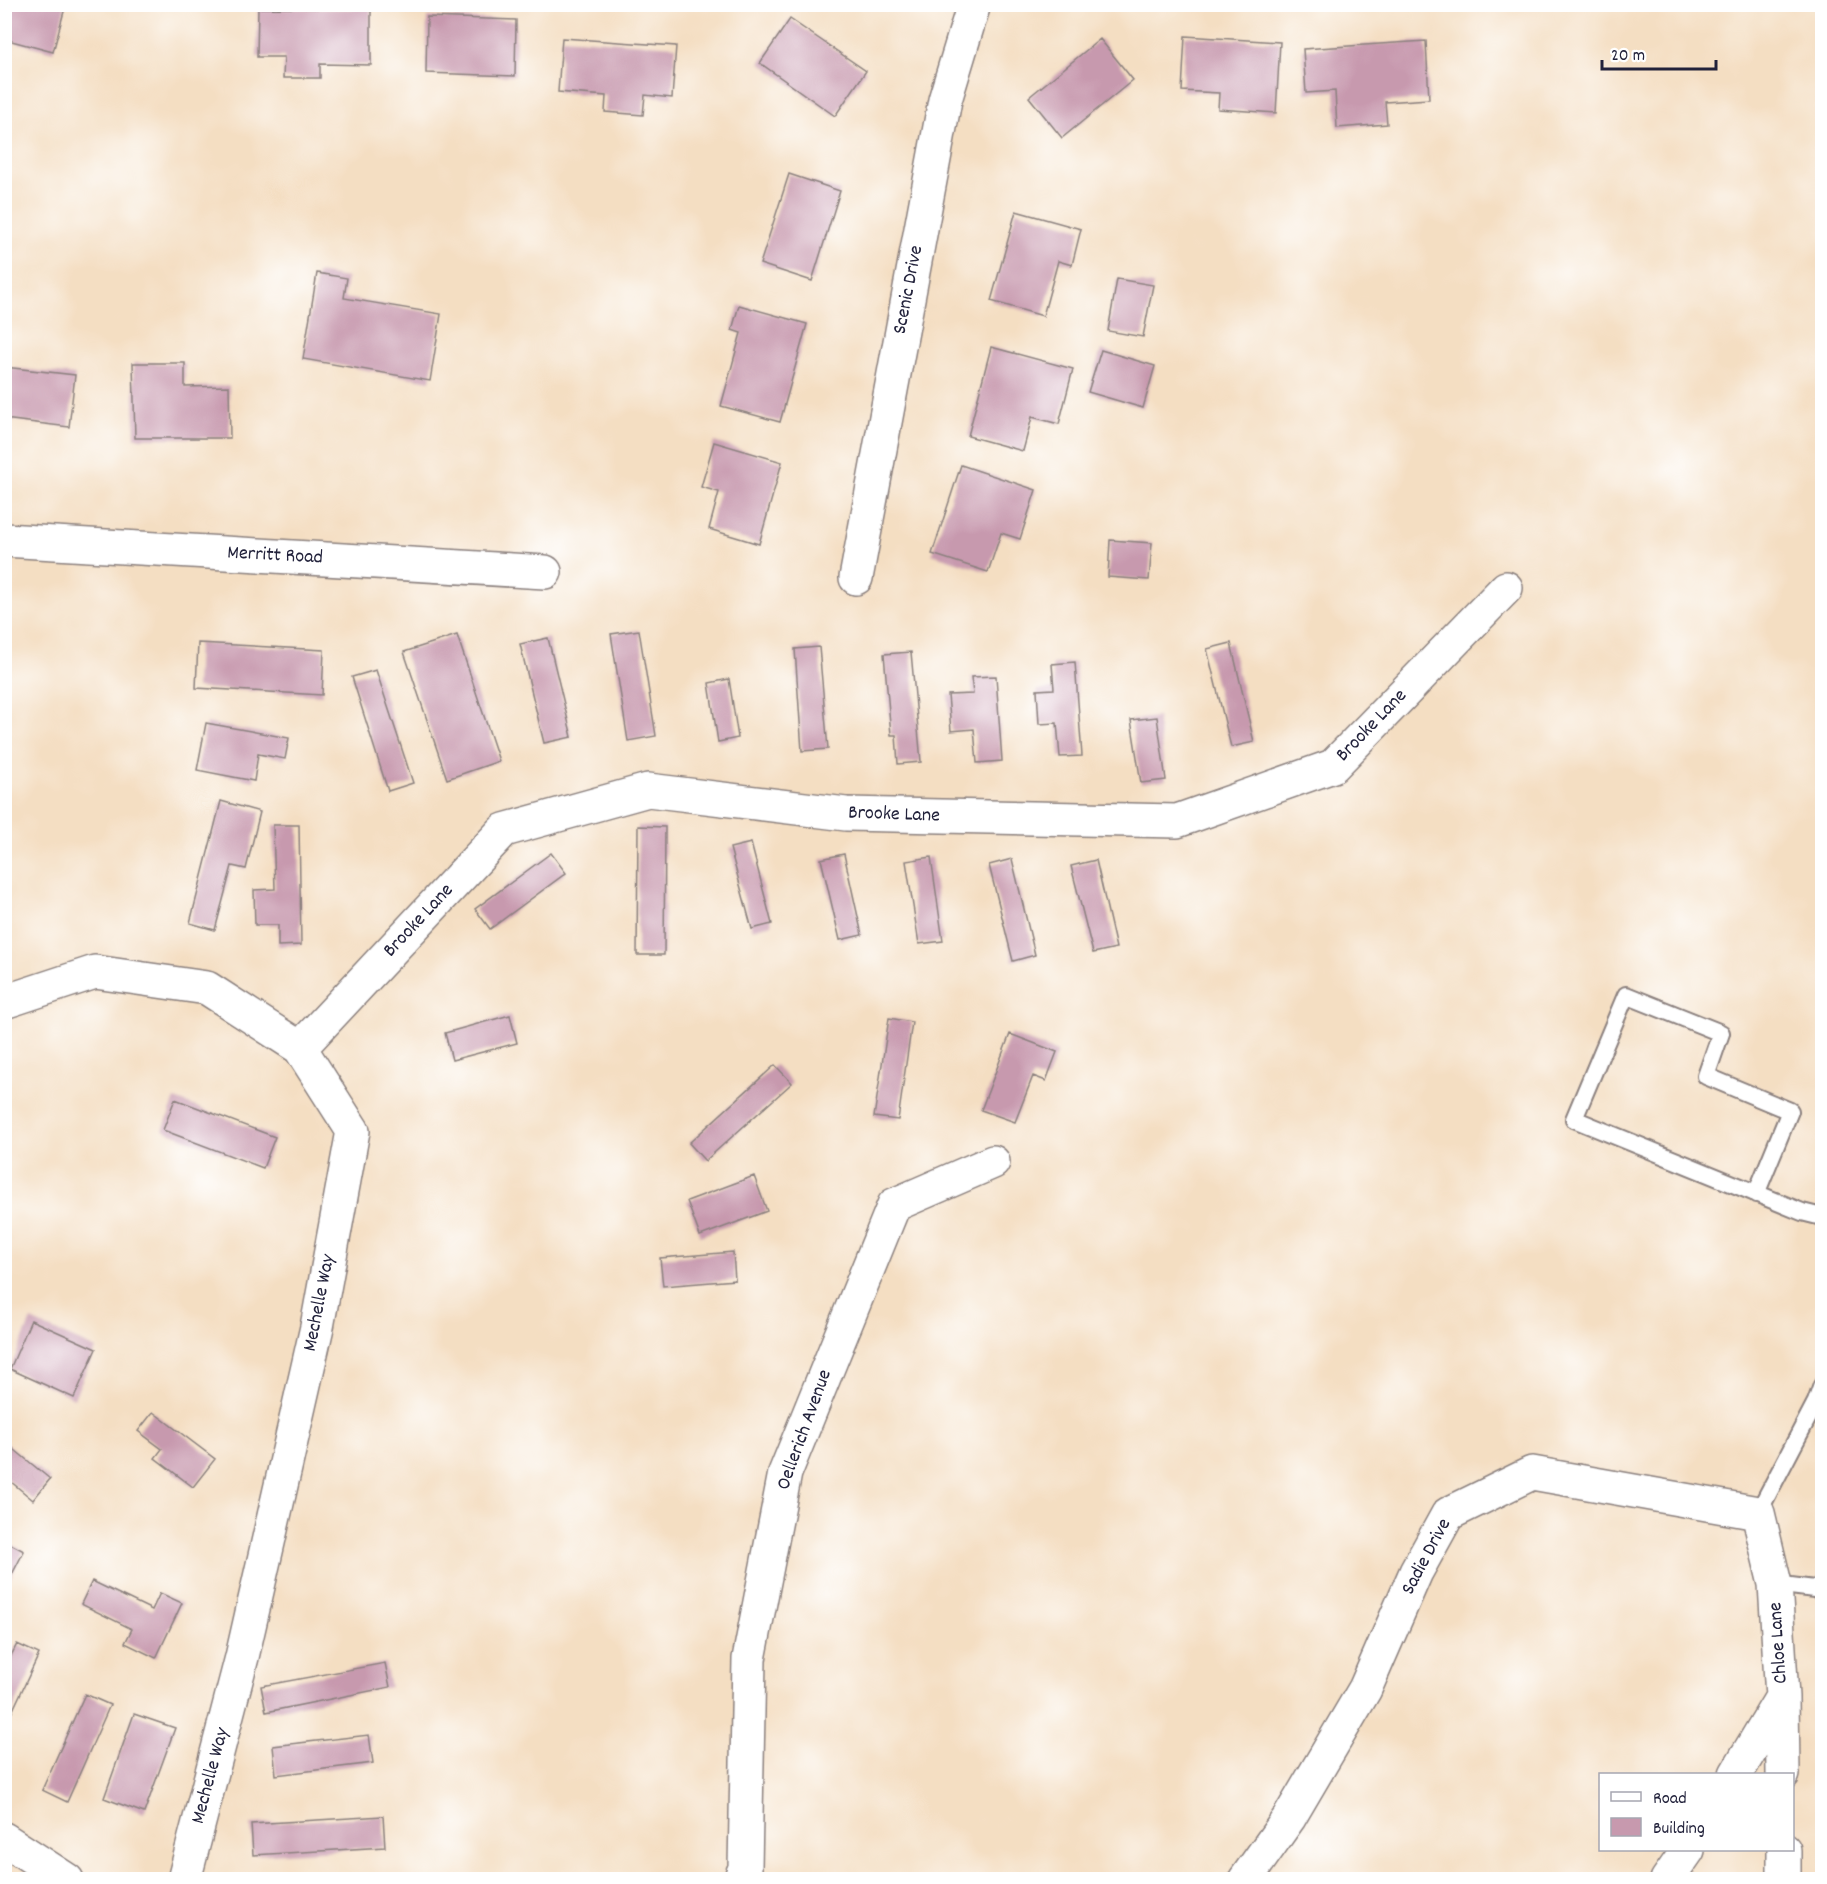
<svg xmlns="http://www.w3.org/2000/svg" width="1827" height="1884" viewBox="0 0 1827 1884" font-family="Dekko,sans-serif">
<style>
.building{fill:#c799ae}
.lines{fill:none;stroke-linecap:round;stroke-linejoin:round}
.service-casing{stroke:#8b807e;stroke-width:20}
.minor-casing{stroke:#8b807e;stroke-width:36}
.service{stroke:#fff;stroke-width:16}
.minor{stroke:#fff;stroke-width:33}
.labels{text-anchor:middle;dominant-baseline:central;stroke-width:6;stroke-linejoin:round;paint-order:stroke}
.street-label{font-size:20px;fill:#22223b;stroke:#fff}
</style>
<rect width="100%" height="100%" fill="#fff"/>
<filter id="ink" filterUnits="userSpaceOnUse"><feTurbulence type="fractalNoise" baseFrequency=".0167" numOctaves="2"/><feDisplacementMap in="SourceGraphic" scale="12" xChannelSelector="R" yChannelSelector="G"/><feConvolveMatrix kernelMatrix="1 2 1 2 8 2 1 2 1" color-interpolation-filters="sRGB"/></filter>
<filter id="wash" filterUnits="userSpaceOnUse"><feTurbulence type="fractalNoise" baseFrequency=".008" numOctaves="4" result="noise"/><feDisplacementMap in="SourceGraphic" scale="24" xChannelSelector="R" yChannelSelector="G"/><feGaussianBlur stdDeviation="1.35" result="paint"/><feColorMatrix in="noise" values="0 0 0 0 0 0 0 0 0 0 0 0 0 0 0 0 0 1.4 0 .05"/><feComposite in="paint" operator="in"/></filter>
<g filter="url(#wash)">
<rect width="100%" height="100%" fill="#f4dec2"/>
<g id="blocks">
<path class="building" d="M4,4h62l-13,48 -49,-13z
M258,8l113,1v56l-51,-1v14h-37l1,-21h-27z
M427,17l89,3 -1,56 -89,-3z
M790,19l76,52 -31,45 -75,-53z
M1185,36l95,6 -4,71 -58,-4 1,-16 -37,-2z
M562,38l114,8 -4,52 -27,-3 -2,20 -38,-3 1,-16 -48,-4z
M1100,39l33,41 -71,58 -33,-41z
M1426,41l3,58 -44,3 2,22 -50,4 -2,-37 -29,2 -3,-44z
M789,174l51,17 -28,90 -52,-17z
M1016,211l65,18 -9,36 -14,-4 -15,55 -52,-15z
M317,273l30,5 -3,20 97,16 -11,67 -127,-22z
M1117,279l36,6 -10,52 -35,-6z
M739,305l68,19 -27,98 -59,-16 20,-73 -9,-3z
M991,347l82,22 -14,55 -27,-7 -9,34 -55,-15z
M1101,350l54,16 -12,42 -55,-16z
M133,363h52v24l44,-1 1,52h-95z
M4,367l71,8 -6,52 -65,-8z
M714,442l68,20 -23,82 -50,-15 10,-37 -18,-5z
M961,465l75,25 -16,49 -19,-6 -13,39 -56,-18z
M1110,540l42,3 -3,37 -41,-3z
M639,630l17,106 -28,5 -17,-107z
M457,635l42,126 -52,18 -43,-127z
M548,638l24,99 -28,6 -24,-99z
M198,643l126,7 -2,45 -126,-7z
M1231,643l23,99 -23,5 -24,-98z
M819,647l9,102 -26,2 -7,-102z
M911,652l10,110 -23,2 -2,-29h-5l-7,-81z
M1075,662l7,94 -22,1 -3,-34 -18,1 -2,-34 17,-1 -2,-25z
M376,670l37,113 -25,8 -36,-114z
M996,676l6,85 -25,2 -3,-34 -23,2 -3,-36 25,-1 -2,-17z
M729,679l9,59 -20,4 -9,-59z
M1157,717l9,63 -25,3 -10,-63z
M206,723l83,15 -4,21 -27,-5 -4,27 -57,-11z
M221,801l39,11 -14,57 -14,-3 -17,64 -25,-7z
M273,825h26l2,120 -23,1v-21h-23l-1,-35 21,-1z
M638,826l27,1 -1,128h-27z
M751,843l21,81 -20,5 -22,-81z
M551,853l15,20 -76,56 -15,-20z
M844,854l18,81 -22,5 -19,-81z
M931,857l12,84 -24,3 -13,-83z
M1012,859l23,96 -22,6 -24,-96z
M1096,860l20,88 -23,5 -22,-87z
M510,1015l7,28 -65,17 -7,-27z
M889,1018l23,4 -14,98 -24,-3z
M1010,1034l47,18 -11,29 -13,-5 -18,46 -34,-12z
M775,1065l17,18 -87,78 -16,-18z
M175,1099l100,38 -12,31 -100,-38z
M754,1176l13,35 -67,25 -13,-35z
M733,1252l2,28 -72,6 -3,-28z
M31,1320l65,29 -22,49 -64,-29z
M153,1412l62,47 -22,28 -38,-29 7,-9 -24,-18z
M4,1441l46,38 -17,21 -29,-24z
M5,1541l19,10 -19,37z
M92,1581l60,29 8,-17 22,10 -26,55 -31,-15 7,-14 -51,-25z
M17,1644l22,10 -35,75v-59z
M385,1663l5,24 -124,25 -5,-26z
M85,1694l25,11 -43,97 -25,-12z
M134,1714l41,14 -31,85 -40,-15z
M369,1735l4,28 -97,12 -3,-29z
M383,1816l2,31 -132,8 -2,-31z"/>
</g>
</g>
<g filter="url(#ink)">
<use href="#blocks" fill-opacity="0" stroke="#8b807e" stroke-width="1.5"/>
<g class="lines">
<g class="service-casing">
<path id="service" d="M1756,1194l34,-83 -84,-35 15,-43 -95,-38 -52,124 228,93 20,5
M1822,1385l-6,17 6,3
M1758,1513l58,-111
M1775,1584l47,6"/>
</g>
<g class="minor-casing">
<path id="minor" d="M4,540l541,32
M856,578l89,-478 29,-96
M4,1002l91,-30 112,16 93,60 53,83 -36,196 -75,330 -58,223
M300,1048l204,-218 144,-40 198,24 331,7 156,-55 173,-178
M1736,1774l46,-77
M4,1839l63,41
M1784,1850v30
M740,1880l5,-12 4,-209 36,-186 109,-268 99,-43
M1245,1880l44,-62 76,-129 51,-117 32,-58 84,-41 226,40 17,71 7,113 1,77
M1667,1880l21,-30"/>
</g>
<use href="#service" class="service"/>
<use href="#minor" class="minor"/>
</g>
</g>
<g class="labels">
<g class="street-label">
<text transform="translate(909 290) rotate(-79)">Scenic Drive</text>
<text transform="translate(275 556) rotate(3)">Merritt Road</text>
<text transform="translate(1372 726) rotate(-46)">Brooke Lane</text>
<text transform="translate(894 815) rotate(2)">Brooke Lane</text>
<text transform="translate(419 921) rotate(-47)">Brooke Lane</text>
<text transform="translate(320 1303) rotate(-79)">Mechelle Way</text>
<text transform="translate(805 1430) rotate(-70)">Oellerich Avenue</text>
<text transform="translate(1427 1557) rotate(-62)">Sadie Drive</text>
<text transform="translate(1779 1643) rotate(-94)">Chloe Lane</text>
<text transform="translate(211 1776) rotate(-75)">Mechelle Way</text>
</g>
</g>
<rect width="1827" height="1884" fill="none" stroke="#fff" stroke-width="24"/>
<rect x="1599" y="1773" width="195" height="78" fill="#ffffff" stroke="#a7a7b1" stroke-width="1.5"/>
<rect x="1611" y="1792" width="30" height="9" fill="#ffffff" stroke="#a7a7b1" stroke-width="1.5"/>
<text x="1653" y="1803" font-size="18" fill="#22223b">Road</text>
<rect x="1611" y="1818" width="30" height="18" fill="#c799ae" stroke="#a7a7b1" stroke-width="1.5"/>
<text x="1653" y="1833" font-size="18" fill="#22223b">Building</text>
<path d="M1602 60v9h114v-9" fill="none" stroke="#22223b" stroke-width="3"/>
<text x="1611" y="60" font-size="18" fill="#22223b" stroke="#ffffff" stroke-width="4.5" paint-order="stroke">20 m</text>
</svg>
